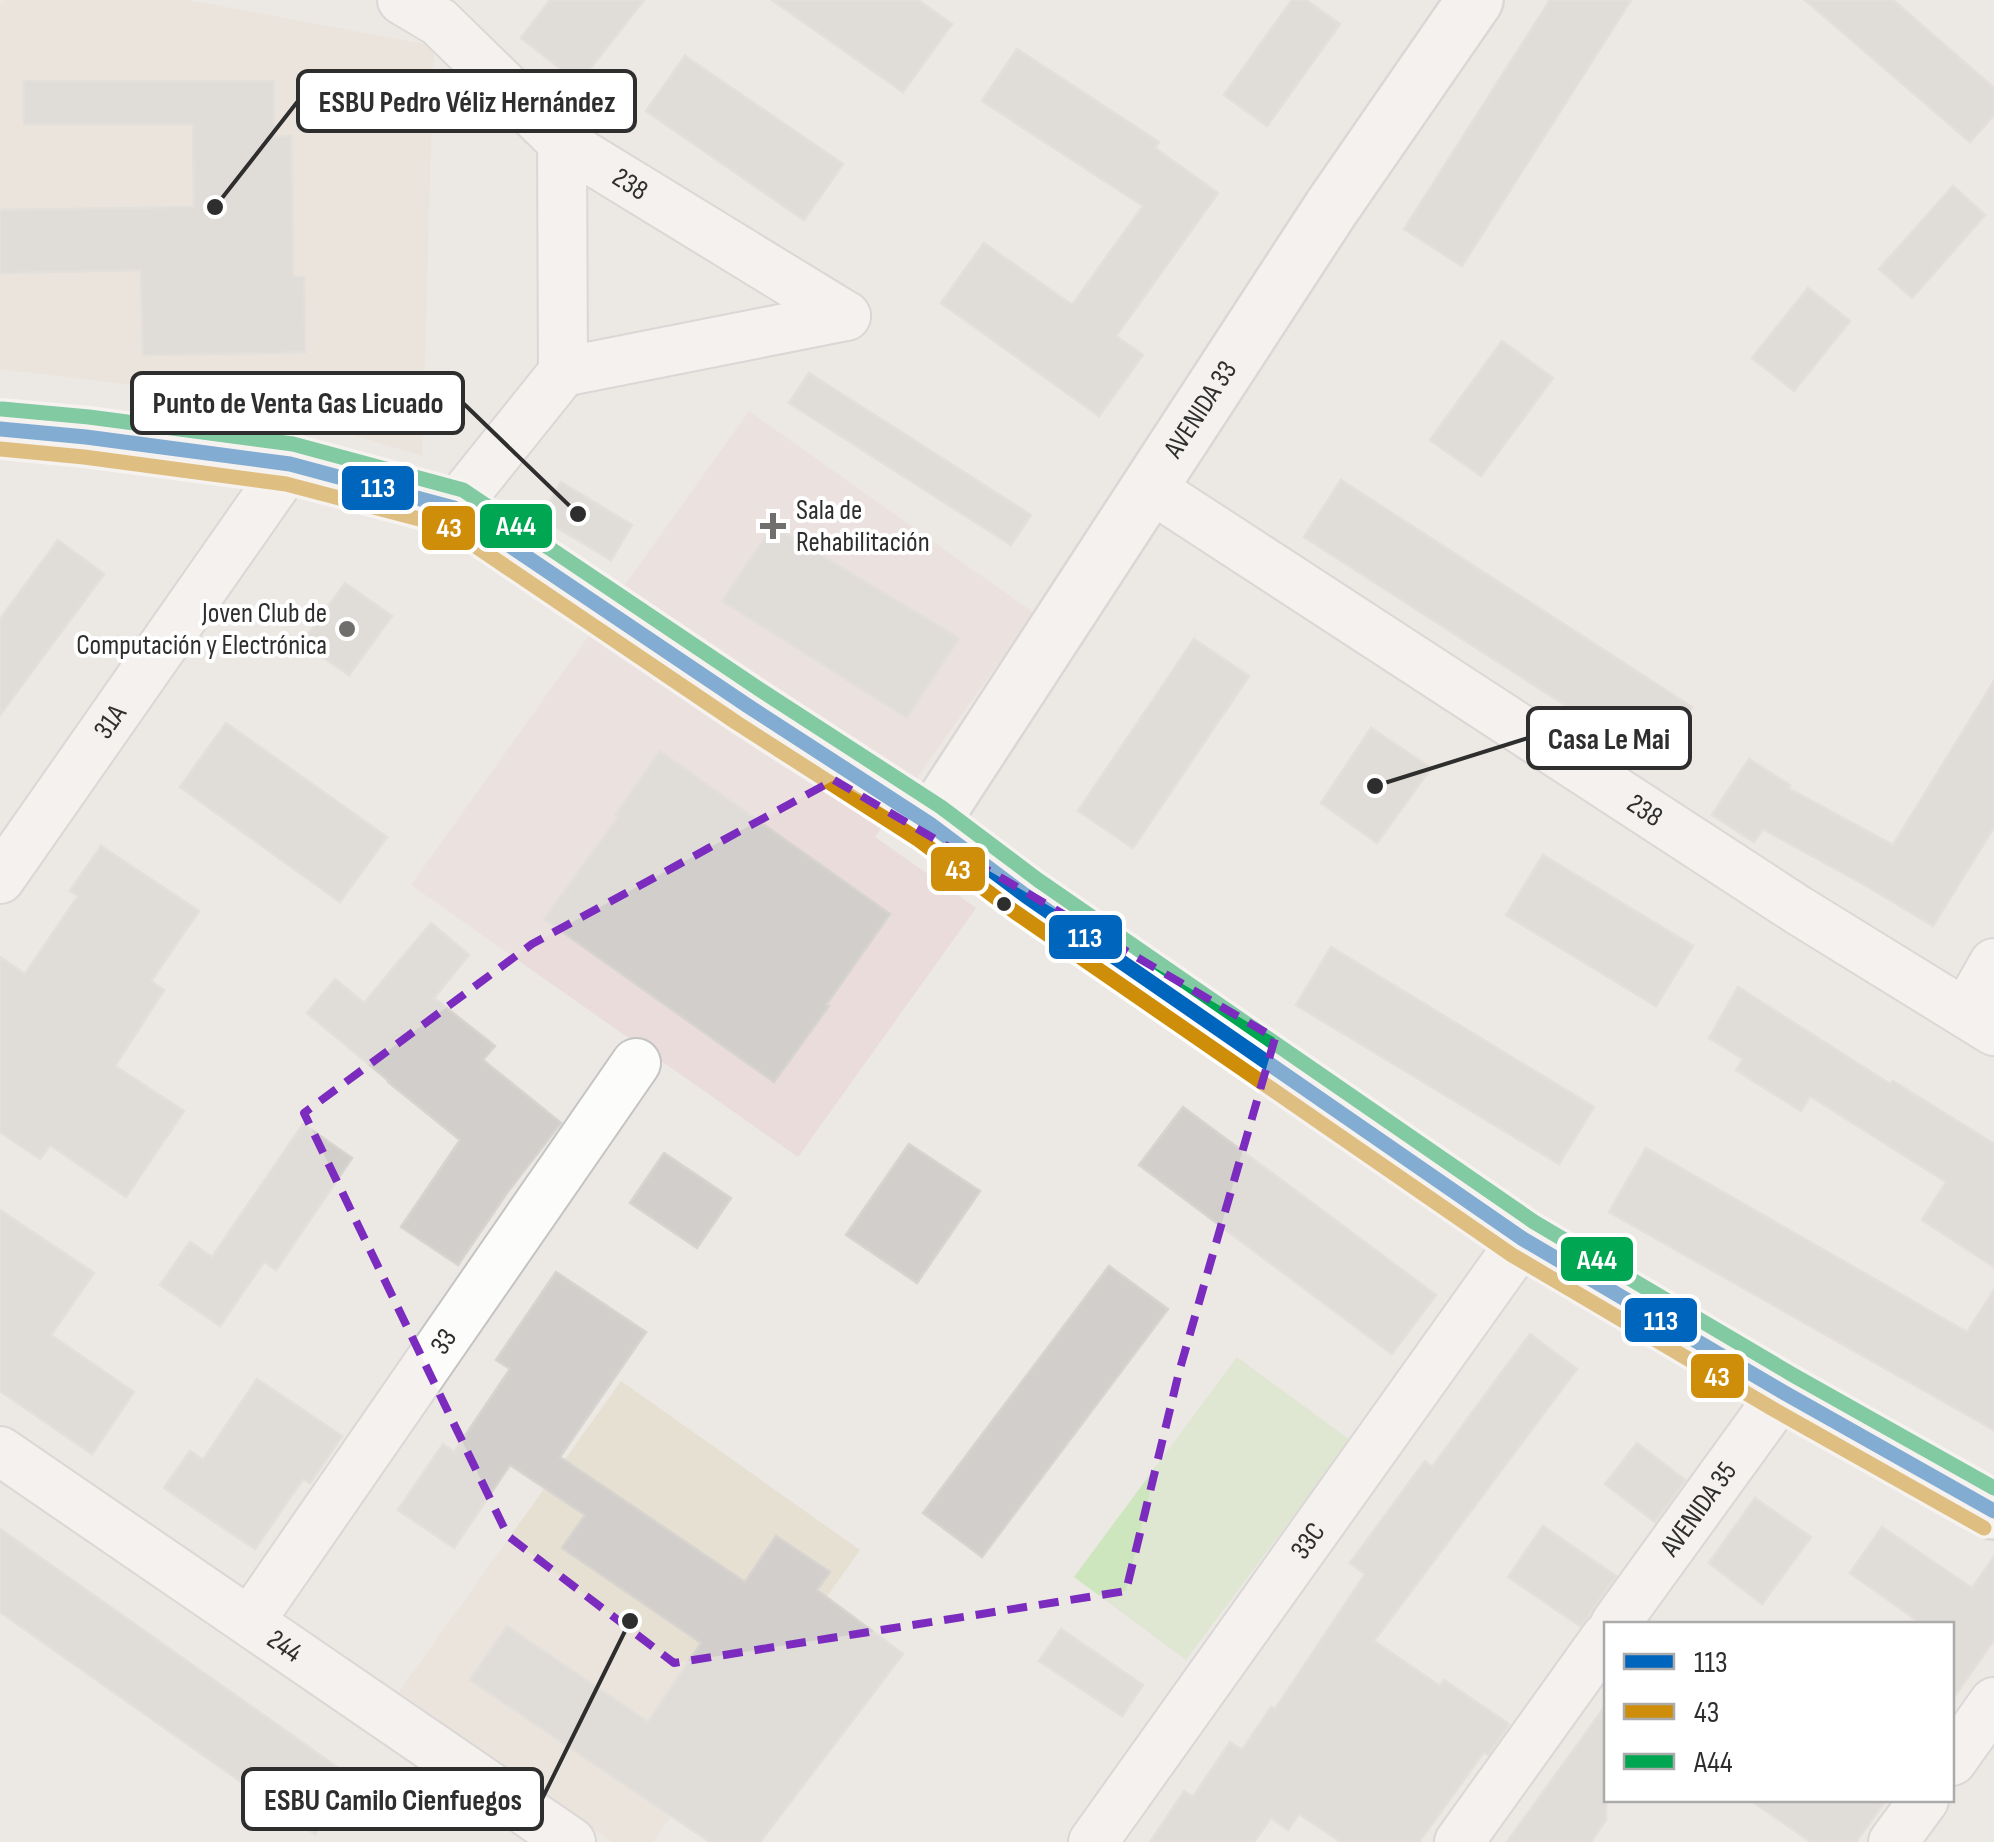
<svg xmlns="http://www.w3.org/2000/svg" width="1994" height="1842" viewBox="0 0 1994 1842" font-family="'Sofia Sans Condensed',sans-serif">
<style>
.education{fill:#e6e0d3}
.medical{fill:#e9dcdb}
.green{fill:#cee6be}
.building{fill:#d1cecb;stroke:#d7d4d0;stroke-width:2.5}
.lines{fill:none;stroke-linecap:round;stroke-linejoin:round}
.minor-casing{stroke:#c5c4c5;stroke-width:52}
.tertiary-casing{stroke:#c5c4c5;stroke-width:60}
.minor{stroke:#fcfcfb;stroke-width:48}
.tertiary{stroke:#fcfcfb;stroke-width:55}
.bus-1-casing{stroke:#fff;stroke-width:22}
.bus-2-casing{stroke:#fff;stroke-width:22}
.bus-3-casing{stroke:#fff;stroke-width:22}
.bus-1{stroke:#0065bd;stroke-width:15}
.bus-2{stroke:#cf8e09;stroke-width:15}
.bus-3{stroke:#00a651;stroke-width:15}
.marked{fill:none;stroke:#7b2cbf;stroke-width:8;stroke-dasharray:20 12;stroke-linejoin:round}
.poi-dot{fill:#706f6e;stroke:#fff;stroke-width:4}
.bus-dot{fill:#2e2e2e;stroke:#fff;stroke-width:4}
.labels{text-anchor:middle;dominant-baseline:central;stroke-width:8;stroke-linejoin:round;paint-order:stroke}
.street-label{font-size:28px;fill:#2e2e2e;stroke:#fff}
.poi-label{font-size:28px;fill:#2e2e2e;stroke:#fff;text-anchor:start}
.leader{fill:none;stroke:#2e2e2e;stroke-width:4}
.callout-dot{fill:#2e2e2e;stroke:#fff;stroke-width:4}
.callout{fill:#fff;stroke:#2e2e2e;stroke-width:4}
.callout-label{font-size:30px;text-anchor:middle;font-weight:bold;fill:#2e2e2e}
.line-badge{stroke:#fff;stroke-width:4}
.badge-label{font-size:28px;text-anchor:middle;font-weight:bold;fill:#fff}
</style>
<rect width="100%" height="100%" fill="#ece8e4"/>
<path class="education" d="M5,0h183l246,46 -12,410 -100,-31 -156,-36 -166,-20v-365z
M621,1381l239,169 -207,292h-41l-213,-150z"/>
<path class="medical" d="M749,411l285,202 -159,224 101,71 -178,249 -387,-272z"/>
<path class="green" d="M1237,1357l113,83 -164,220 -112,-83z"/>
<path class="building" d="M550,0h94l-65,83 -58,-45z
M772,0h146l34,24 -49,68z
M1292,0h14l34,24 -73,102 -43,-31z
M1550,0h81l-169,266 -58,-37z
M1805,0h88l101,88v27l-24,27z
M1017,49l142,93 -4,6 63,45 -102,143 27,19 -44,61 -158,-113 43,-60 88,62 71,-99 -161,-105z
M685,56l158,108 -39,56 -158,-109z
M24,81h250v56l17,-1 2,141h11l1,75 -162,3 -2,-85 -141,3v-63l194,-3 -1,-83h-169z
M1953,186l32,29 -73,83 -33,-29z
M1808,288l42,33 -56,70 -42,-33z
M1502,341l51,37 -72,98 -51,-36z
M809,373l222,142 -20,30 -222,-142z
M1341,480l351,227 -37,56 -351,-226z
M561,482l71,43 -21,35 -70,-42z
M773,526l186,112 -52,80 -185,-117z
M58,540l46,34 -104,141v-96z
M345,583l47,33 -43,59 -47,-32z
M1194,639l55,37 -116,172 -55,-37z
M1994,681v146l-61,99 -63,-38 -107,-59 -9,13 -42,-27 37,-56 41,26 -2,3 105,57z
M226,723l161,114 -47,65 -160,-115z
M1371,728l60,40 -54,75 -56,-40z
M660,751l230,163 -64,91 3,1 -55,76 -230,-163 74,-102 -3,-2z
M101,846l98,65 -48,70 13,9 -49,76 69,45 -58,86 -76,-52 -10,14 -40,-27v-175l25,17 53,-78 -8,-5z
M1543,855l150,91 -37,60 -150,-91z
M431,923l38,32 -35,43 61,48 -12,14 78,63 -54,70 -49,72 -57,-38 59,-87 -72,-58 1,-1 -82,-68 28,-34 29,24z
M1331,947l263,160 -35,57 -263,-159z
M1738,987l152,97 3,-3 101,63v123l-72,-47 24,-38 -136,-86 -9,15 -65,-41 7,-11 -34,-21z
M1183,1107l253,188 -44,59 -253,-189z
M303,1124l49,34 -76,112 -12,-8 -44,64 -60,-41 30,-43 22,15z
M909,1144l71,47 -63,92 -71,-48z
M1646,1148l321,184 27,-42v140l-385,-218z
M664,1153l67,45 -34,50 -67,-45z
M0,1210l94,63 -43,62 83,57 -42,62 -92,-63z
M1109,1266l59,43 -186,248 -59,-44z
M556,1272l90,60 -86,125 185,125 31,-46 54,36 -13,18 86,64 -143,188h-50l-240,-162 37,-54 141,96 53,-79 -139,-95 23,-33 -75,-50 -56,83 -56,-38 45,-66 11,8 56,-83 -14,-9z
M1530,1334l47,35 -203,272 66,45 4,-6 65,44 -21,31 -4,-3 -65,90h-78l-42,-28 -11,16 -17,-12 -17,24h-104l34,-51 9,6 37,-55 12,8 29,-43 4,2 90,-135 -15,-11 75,-102 7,6z
M257,1379l85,57 -32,47 -7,-4 -48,70 -91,-61 26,-37 13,9z
M1637,1443l48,37 -30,42 -50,-38z
M1755,1498l56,39 -49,67 -53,-41z
M1543,1526l73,50 -23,32 -4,8 -9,10 -72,-49z
M1882,1527l90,61 22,-31v83l-42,60v-76h-30l-72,-51z
M0,1529l354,250 -39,55 -315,-222z
M1061,1629l82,56 -21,31 -83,-55z
M1606,1705v115l-15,22h-84z
M1750,1800h136l-30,42h-45z"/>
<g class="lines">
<g class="minor-casing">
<g id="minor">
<path id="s1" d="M402,0l37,22 123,120 284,174"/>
<path d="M562,142l1,230 283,-56"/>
<path id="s2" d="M1149,487l649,423 196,121"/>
<path d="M454,508l109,-136"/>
<path id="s3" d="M0,879l290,-415"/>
<path d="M1966,1012l28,-49"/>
<path id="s4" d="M0,1451l571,391"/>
<path id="s5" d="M250,1621l386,-558"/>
<path id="s6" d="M1615,1624l168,-232"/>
<path d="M1952,1761l42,-59"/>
<path id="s7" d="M1093,1842l430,-603"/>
<path d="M1459,1842l147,-205"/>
<path d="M1893,1842l31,-42"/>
</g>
</g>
<g class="tertiary-casing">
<g id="tertiary">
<path d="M0,429l86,8 204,27 164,44 294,198 182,118 96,72 497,343 260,153 211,119"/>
<path id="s8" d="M930,824l402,-617 143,-207"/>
</g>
</g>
<use href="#minor" class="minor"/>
<use href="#tertiary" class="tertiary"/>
<g class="bus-1-casing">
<path id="bus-1" d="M0,429l86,8 204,27 164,44 294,198 182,118 96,72 497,343 260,153 211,119"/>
</g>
<g class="bus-2-casing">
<path id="bus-2" d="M0,449l84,8 202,27 160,42 291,197 182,117 96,72 497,343 261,154 211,119"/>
</g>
<g class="bus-3-casing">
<path id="bus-3" d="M2,409l87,8 204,27 170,46 296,199 182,118 97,73 496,342 259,153 201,113"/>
</g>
<use href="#bus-1" class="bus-1"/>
<use href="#bus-2" class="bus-2"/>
<use href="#bus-3" class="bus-3"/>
</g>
<path d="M0 0H1994V1842H0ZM834,780l441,258 -96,334 -53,219 -452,72 -166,-127 -204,-423 228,-169z" fill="#ece8e4" fill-opacity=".55" fill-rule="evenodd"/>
<path class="marked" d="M834,780l441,258 -96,334 -53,219 -452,72 -166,-127 -204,-423 228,-169z"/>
<g class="poi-dot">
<path d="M768 511h10v10h10v10h-10v10h-10v-10h-10v-10h10z"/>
<circle cx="347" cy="629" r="10"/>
</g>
<circle class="bus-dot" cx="1004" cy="904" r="9"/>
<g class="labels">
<g class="street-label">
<text stroke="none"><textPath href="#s1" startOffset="295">238</textPath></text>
<text stroke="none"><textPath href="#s8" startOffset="495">AVENIDA 33</textPath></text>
<text stroke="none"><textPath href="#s3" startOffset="192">31A</textPath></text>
<text stroke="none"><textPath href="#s2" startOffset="592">238</textPath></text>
<text stroke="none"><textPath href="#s5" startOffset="340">33</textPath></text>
<text stroke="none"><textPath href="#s6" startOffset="142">AVENIDA 35</textPath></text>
<text stroke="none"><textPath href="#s7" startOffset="370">33C</textPath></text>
<text stroke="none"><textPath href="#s4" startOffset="345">244</textPath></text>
</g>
<g class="poi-label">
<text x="796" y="510">Sala de<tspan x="796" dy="32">Rehabilitación</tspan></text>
<text x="327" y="613" text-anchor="end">Joven Club de<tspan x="327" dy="32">Computación y Electrónica</tspan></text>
</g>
</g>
<path class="leader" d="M215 207L298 101M578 514L463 403M1375 786L1528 738M630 1621L542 1799"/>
<g class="callout-dot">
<circle cx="215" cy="207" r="10"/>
<circle cx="578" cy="514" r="10"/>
<circle cx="1375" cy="786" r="10"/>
<circle cx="630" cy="1621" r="10"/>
</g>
<g class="callout">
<rect x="298" y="71" width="337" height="60" rx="10"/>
<rect x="132" y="373" width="331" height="60" rx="10"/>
<rect x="1528" y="708" width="162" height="60" rx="10"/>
<rect x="243" y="1769" width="299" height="60" rx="10"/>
</g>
<g class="callout-label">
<text x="467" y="112">ESBU Pedro Véliz Hernández</text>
<text x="298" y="413">Punto de Venta Gas Licuado</text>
<text x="1609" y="749">Casa Le Mai</text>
<text x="393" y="1810">ESBU Camilo Cienfuegos</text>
</g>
<g class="line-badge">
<rect x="340" y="464" width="76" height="48" rx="10" fill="#0065bd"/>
<rect x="478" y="502" width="76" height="48" rx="10" fill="#00a651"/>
<rect x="420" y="504" width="57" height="48" rx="10" fill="#cf8e09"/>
<rect x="929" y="845" width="58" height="48" rx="10" fill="#cf8e09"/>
<rect x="1047" y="913" width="77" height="48" rx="10" fill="#0065bd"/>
<rect x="1559" y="1235" width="76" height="48" rx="10" fill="#00a651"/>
<rect x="1623" y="1296" width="76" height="48" rx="10" fill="#0065bd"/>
<rect x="1689" y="1352" width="57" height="48" rx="10" fill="#cf8e09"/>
</g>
<g class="badge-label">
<text x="378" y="497">113</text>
<text x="516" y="535">A44</text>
<text x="449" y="537">43</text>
<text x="958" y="879">43</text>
<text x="1085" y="947">113</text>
<text x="1597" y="1269">A44</text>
<text x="1661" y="1330">113</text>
<text x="1717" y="1386">43</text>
</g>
<rect x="1604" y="1622" width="350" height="180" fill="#ffffff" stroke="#ababab" stroke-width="2.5"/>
<rect x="1624" y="1654" width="50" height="15" fill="#0065bd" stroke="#ababab" stroke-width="2.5"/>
<text x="1694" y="1672" font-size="30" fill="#2e2e2e">113</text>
<rect x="1624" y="1704" width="50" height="15" fill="#cf8e09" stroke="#ababab" stroke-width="2.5"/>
<text x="1694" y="1722" font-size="30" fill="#2e2e2e">43</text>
<rect x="1624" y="1754" width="50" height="15" fill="#00a651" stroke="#ababab" stroke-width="2.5"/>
<text x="1694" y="1772" font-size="30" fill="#2e2e2e">A44</text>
</svg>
